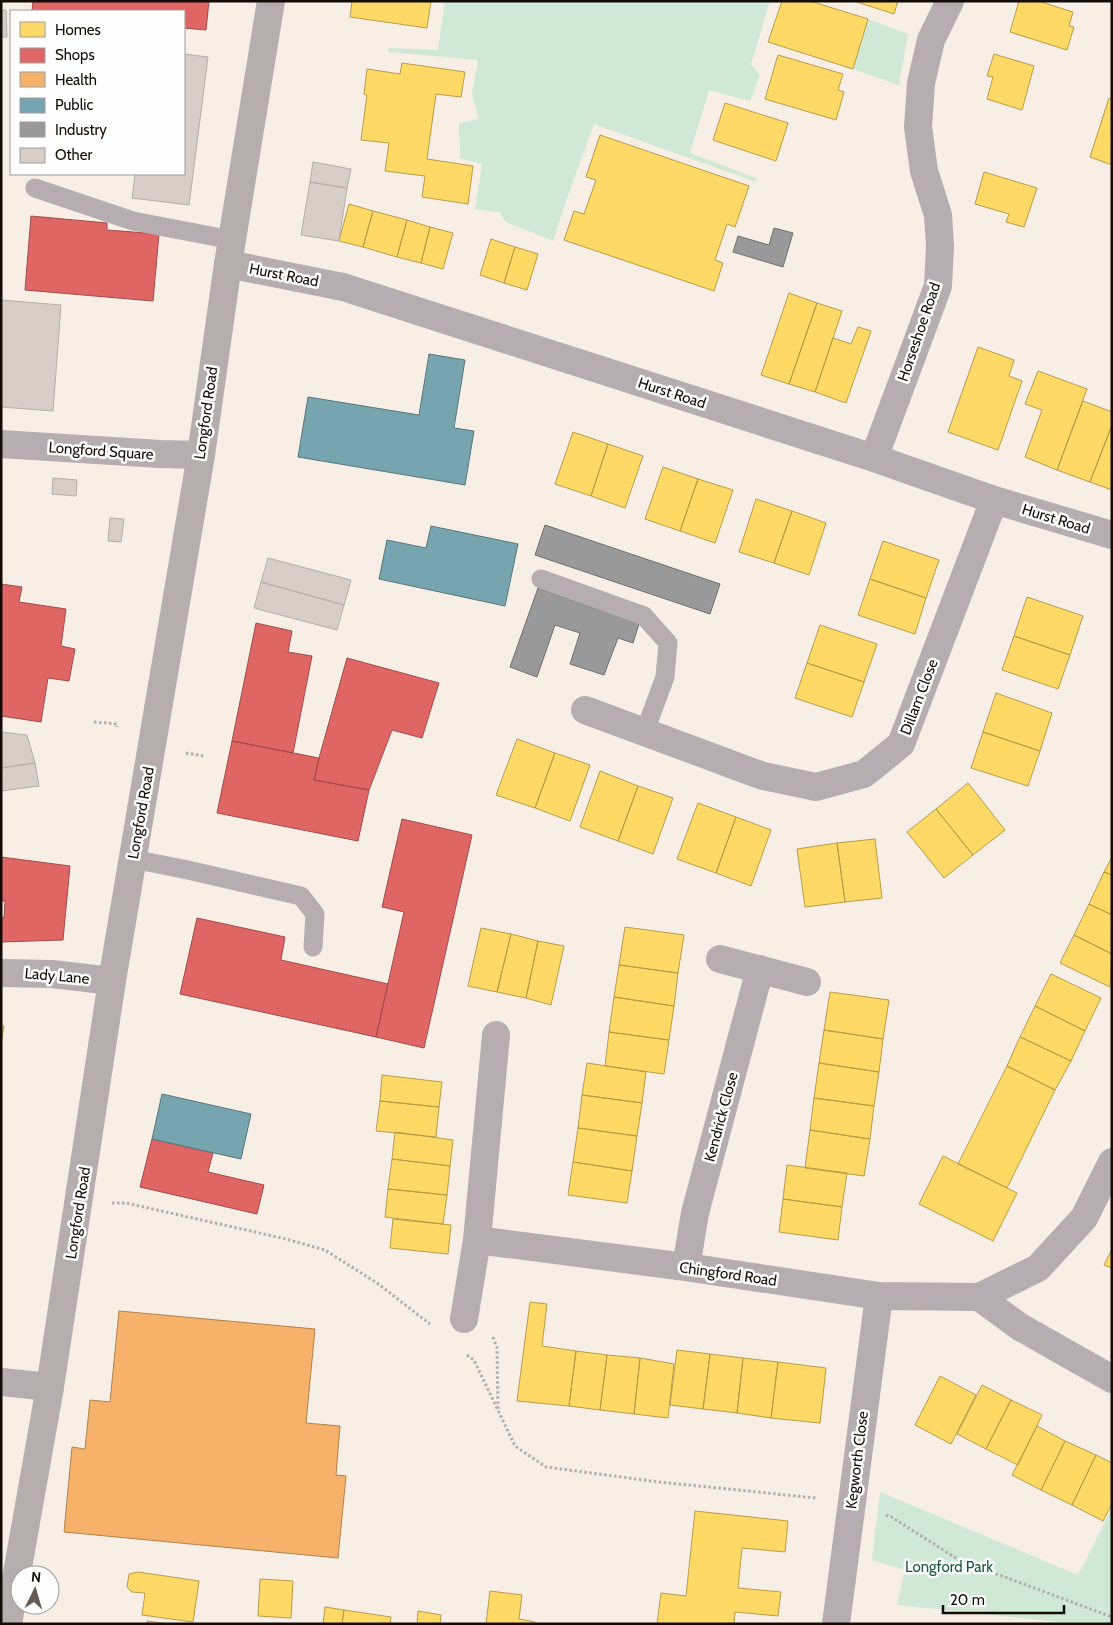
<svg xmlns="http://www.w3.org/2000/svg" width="1113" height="1625" viewBox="0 0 1113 1625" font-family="Cabin,sans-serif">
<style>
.green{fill:#d0e9d6}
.homes{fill:#ffd966;stroke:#b89c49}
.shops{fill:#e06666;stroke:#a24b49}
.health{fill:#f6b26b;stroke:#b2804d}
.public{fill:#76a5af;stroke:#58777c}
.industry{fill:#999;stroke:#716f6d}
.building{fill:#d7cfc7;stroke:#b5aea6}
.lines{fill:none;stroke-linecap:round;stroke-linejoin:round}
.path{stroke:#b4adac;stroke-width:3;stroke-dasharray:2.5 2.5;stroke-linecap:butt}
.service{stroke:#b6adb0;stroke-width:19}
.minor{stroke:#b6adb0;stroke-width:28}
.secondary{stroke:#b6adae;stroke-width:28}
.labels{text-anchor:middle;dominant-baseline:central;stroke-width:5;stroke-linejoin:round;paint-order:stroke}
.street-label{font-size:15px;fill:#130c06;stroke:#fefefe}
.park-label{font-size:15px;fill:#17573d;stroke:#fefefe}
</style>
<rect width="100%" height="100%" fill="#f7eee5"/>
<path class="green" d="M445,1h325l-19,63 9,11 -10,26 -41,-11 -19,63 66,25v4l-162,-58 -28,77 -13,40 -47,-19 -6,-10 -25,-3 7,-45 -22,-6 -1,-35 20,-4 -7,-24 6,-35 -90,-8 1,-4 49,2z
M868,19l40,15 -9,51 -46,-16z
M880,1492l198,83 34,-68v117h-35l-180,-19 8,-35 -33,-10z"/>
<path class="homes" d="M352,1h79l-4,27 -77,-11z
M782,1h28l58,18 -15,50 -85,-27z
M854,1h44l-4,13z
M1019,1h19l35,11 -4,14 5,1 -7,23 -57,-18z
M994,54l40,12 -12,44 -35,-11 6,-22 -6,-1z
M778,55l65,19 -5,16 6,2 -8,28 -71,-21z
M402,63l63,9 -4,25 -25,-3 -9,65 46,7 -5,38 -46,-7 3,-21 -40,-5 4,-28 -28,-3 6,-45 -3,-1 3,-25 33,5z
M1109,98l3,1v66l-22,-8z
M725,103l63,20 -12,38 -63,-21z
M600,135l149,51 -14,41 -8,-3 -12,36 8,3 -9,28 -150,-51 10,-29 10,3 12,-34 -10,-3z
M984,172l53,16 -13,39 -18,-5 3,-8 -34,-10z
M349,204l24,7 -10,36 -24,-6z
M373,211l34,9 -10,37 -34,-10z
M407,220l23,7 -9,36 -24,-6z
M430,227l23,6 -10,36 -22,-6z
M491,239l24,8 -11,36 -24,-8z
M515,247l23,7 -11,36 -23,-7z
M789,293l28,10 -28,81 -28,-9z
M817,303l25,8 -27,81 -26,-8z
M858,327l13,4 -25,72 -31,-11 18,-54 18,6z
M978,347l36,13 -5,16 13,5 -24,69 -50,-18z
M1038,371l49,18 -30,81 -32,-13 17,-47 -17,-6z
M1083,401l29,11v13l-22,57 -33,-12z
M1112,425v65l-22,-8z
M573,432l35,12 -17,52 -36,-12z
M608,444l35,12 -18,52 -34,-12z
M663,467l35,12 -18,52 -35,-12z
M698,479l35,11 -18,53 -35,-12z
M756,499l36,12 -18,52 -35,-11z
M792,511l34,12 -17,52 -35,-12z
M883,541l56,19 -13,38 -56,-19z
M870,579l56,19 -11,36 -57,-19z
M1027,597l56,19 -13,39 -56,-19z
M820,625l57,19 -13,38 -57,-19z
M1014,636l56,19 -12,34 -56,-19z
M807,663l57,19 -12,35 -57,-19z
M996,693l56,20 -12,38 -57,-19z
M983,732l57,19 -12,35 -57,-18z
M517,739l38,14 -20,55 -39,-13z
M555,753l35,12 -20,56 -35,-13z
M600,771l38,15 -20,55 -38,-14z
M968,783l37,47 -32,25 -37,-46z
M638,786l35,12 -20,56 -35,-13z
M698,803l38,14 -20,56 -39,-14z
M936,809l37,46 -29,23 -37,-46z
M736,817l35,13 -20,56 -35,-13z
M875,839l7,59 -37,4 -8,-59z
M837,843l8,59 -40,5 -8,-58z
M1112,857v18l-8,-3z
M1104,872l8,3v40l-23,-11z
M1089,904l23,11v39l-38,-19z
M625,927l59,8 -6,38 -59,-8z
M481,928l30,6 -14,58 -29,-6z
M511,934l27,7 -12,57 -29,-6z
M1074,935l38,19 -2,33 -50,-24z
M538,941l26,5 -13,59 -25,-7z
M619,965l59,8 -4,33 -60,-9z
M1051,974l50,24 -16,33 -50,-25z
M830,992l59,8 -6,39 -59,-9z
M614,997l60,9 -5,34 -60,-8z
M1035,1006l50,25 -14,30 -51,-24z
M1,1026h3l-3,18z
M824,1030l59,9 -4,33 -60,-9z
M609,1032l60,8 -5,34 -59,-8z
M1020,1037l51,24 -16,29 -48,-24z
M587,1063l59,9 -4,31 -60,-8z
M819,1063l60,9 -5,34 -60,-8z
M1007,1066l48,24 -48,98 -49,-24z
M382,1075l60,7 -3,25 -59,-6z
M582,1095l60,8 -5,33 -59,-8z
M814,1098l60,8 -4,33 -60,-9z
M380,1101l59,6 -3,30 -60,-6z
M578,1128l59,8 -5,35 -59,-9z
M810,1130l60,9 -6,37 -59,-8z
M395,1132l58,8 -3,26 -58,-7z
M943,1156l74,37 -24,48 -74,-37z
M392,1159l58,7 -3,29 -59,-6z
M573,1162l59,9 -5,32 -59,-8z
M787,1165l60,8 -5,34 -59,-8z
M388,1189l59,6 -4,29 -58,-7z
M783,1199l59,8 -4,33 -59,-8z
M393,1219l58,6 -3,29 -58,-6z
M1112,1249v19l-8,-3z
M530,1302l17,2 -5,42 34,5 -7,55 -52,-5z
M677,1350l33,4 -7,55 -33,-4z
M576,1351l31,4 -7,55 -31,-4z
M710,1354l33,4 -6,55 -34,-4z
M607,1355l33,3 -6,56 -34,-4z
M640,1358l34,6 -6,54 -34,-4z
M743,1358l35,4 -7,56 -34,-5z
M778,1362l48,6 -6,55 -49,-5z
M940,1376l36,19 -25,49 -36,-19z
M982,1385l29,15 -25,49 -29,-15z
M1011,1400l31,15 -24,50 -32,-16z
M1037,1426l28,15 -24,49 -29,-15z
M1065,1441l31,14 -24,50 -31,-15z
M1096,1455l16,8v41l-9,17 -31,-16z
M695,1511l93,10 -3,31 -43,-4 -4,40 43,4 -3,24 -43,-4 -1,12h-77l4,-31 25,3z
M138,1572l61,9 -6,41 -51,-7 3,-22 -13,-1 -5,-5 2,-13z
M260,1579l33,2 -2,37 -33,-2z
M490,1591l32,4 -3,24 16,3v2h-49z
M325,1607l19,3 -2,14h-19z
M344,1610l47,7 -1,7h-48z
M418,1611l23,4 -1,9h-23z
M147,1621l22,3h-22z"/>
<path class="shops" d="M33,1h176l-3,29 -22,-2v-17h-152z
M31,216l76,7v7l52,4 -6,67 -128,-11z
M1,584l21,3 -3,15 47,7 -5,37 14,3 -6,32 -21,-3 -7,44 -40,-6z
M256,623l36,8 -4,21 24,4 -19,97 -61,-12z
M347,658l92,25 -17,55 -30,-8 -23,60 -55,-10 5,-22z
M232,741l87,17 -5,22 55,10 -11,51 -141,-28z
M402,819l70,16 -48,213 -48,-11 28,-125 -22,-5z
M1,857l69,9 -7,74 -62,2v-25l3,1 1,-17h-4z
M197,918l88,19 -4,23 107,24 -12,53 -196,-43z
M152,1139l61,14 -5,19 56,13 -7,29 -117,-27z"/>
<path class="health" d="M119,1311l196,18 -9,94 34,3 -4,49 10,1 -8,82 -274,-26 8,-85 13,2 5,-49 20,2z"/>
<path class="public" d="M429,354l36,6 -11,68 20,3 -9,54 -167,-28 10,-60 111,18z
M431,526l87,18 -13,62 -126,-27 8,-39 39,8z
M162,1094l89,20 -10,45 -89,-20z"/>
<path class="industry" d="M774,228l19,5 -10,34 -50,-15 5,-16 31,9z
M545,525l175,59 -10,30 -175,-59z
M538,588l101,36 -6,19 -15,-5 -14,37 -34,-11 10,-31 -25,-8 -18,52 -27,-10z"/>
<path class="building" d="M1,10h5l1,27h-6z
M184,54l24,3 -19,148 -57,-7 3,-24h49z
M313,162l38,7 -4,19 -37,-6z
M310,182l37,6 -8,53 -38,-6z
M1,300l60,5 -8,106 -52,-4z
M53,478l24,2 -1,16 -24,-2z
M110,518l14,1 -3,23 -13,-1z
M268,558l83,22 -7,25 -83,-23z
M261,582l83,23 -7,25 -83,-22z
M1,732l26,3 8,28 -34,5z
M35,763l4,23 -38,5v-23z"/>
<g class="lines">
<path class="path" d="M94,722l23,2v3
M186,753l18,3
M112,1203h14l160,36 39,11 52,33 53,41
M493,1337l4,11 1,62
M467,1355l7,5 41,86 31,21 113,15 157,16
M886,1515l4,1 69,44 153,57"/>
<path class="service" d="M35,188l98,33 99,19
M541,579l103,37 24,27 -3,34 -20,54
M133,859l55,11 113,26 14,18 -2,33"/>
<path class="minor" d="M228,264l115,23 531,171 120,42 118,35
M1,444l159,10 41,1
M874,458l64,-172 2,-40 -2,-31 -14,-44 -6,-44 3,-44 10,-43 19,-39
M585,710l178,66 53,11 48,-13 37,-30 93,-244
M720,959l87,23
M1,973l51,1 60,7
M477,1240l209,27 193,29 100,1 59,-29 46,-50 28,-56
M686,1267l9,-54 65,-244
M979,1297l41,30 92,52
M464,1319l13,-79 19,-205
M1,1382l49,5
M836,1624l43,-328"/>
<path class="secondary" d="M8,1624l42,-237 62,-406 89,-526 27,-191 43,-263"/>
</g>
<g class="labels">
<g class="street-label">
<text transform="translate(284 275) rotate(11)">Hurst Road</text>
<text transform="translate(919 332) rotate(-71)">Horseshoe Road</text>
<text transform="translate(672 393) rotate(18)">Hurst Road</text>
<text transform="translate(206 413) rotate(-82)">Longford Road</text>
<text transform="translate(101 451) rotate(4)">Longford Square</text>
<text transform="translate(1056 519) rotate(17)">Hurst Road</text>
<text transform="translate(919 697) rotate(-69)">Dillam Close</text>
<text transform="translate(141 813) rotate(-80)">Longford Road</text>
<text transform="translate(57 976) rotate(5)">Lady Lane</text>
<text transform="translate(721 1117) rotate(-75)">Kendrick Close</text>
<text transform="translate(78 1213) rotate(-81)">Longford Road</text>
<text transform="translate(728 1274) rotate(8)">Chingford Road</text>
<text transform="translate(857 1460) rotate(-83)">Kegworth Close</text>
</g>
<g class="park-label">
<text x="949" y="1567">Longford Park</text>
</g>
</g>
<rect width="1113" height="1625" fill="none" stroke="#130c06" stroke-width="5"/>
<rect x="10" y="10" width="175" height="165" fill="#fefefe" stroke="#a09d9b"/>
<rect x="20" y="22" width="25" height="15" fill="#ffd966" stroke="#a09d9b"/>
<text x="55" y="35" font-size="15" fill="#130c06">Homes</text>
<rect x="20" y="48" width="25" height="15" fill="#e06666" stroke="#a09d9b"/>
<text x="55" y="60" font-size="15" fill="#130c06">Shops</text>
<rect x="20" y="72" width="25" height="15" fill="#f6b26b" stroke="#a09d9b"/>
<text x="55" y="85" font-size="15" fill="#130c06">Health</text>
<rect x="20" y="98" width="25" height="15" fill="#76a5af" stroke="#a09d9b"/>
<text x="55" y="110" font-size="15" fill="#130c06">Public</text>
<rect x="20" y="122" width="25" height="15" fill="#999999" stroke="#a09d9b"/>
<text x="55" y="135" font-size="15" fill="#130c06">Industry</text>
<rect x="20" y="148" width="25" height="15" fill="#d7cfc7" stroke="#a09d9b"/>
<text x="55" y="160" font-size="15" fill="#130c06">Other</text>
<g transform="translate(35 1590) rotate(5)"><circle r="24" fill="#fefefe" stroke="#a09d9b"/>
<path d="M0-4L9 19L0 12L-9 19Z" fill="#635b54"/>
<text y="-8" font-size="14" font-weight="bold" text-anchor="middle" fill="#130c06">N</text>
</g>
<path d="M943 1605v8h121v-8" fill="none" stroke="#130c06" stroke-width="2.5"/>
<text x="950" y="1605" font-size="15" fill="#130c06" stroke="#fefefe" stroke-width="4" paint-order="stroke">20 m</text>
</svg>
